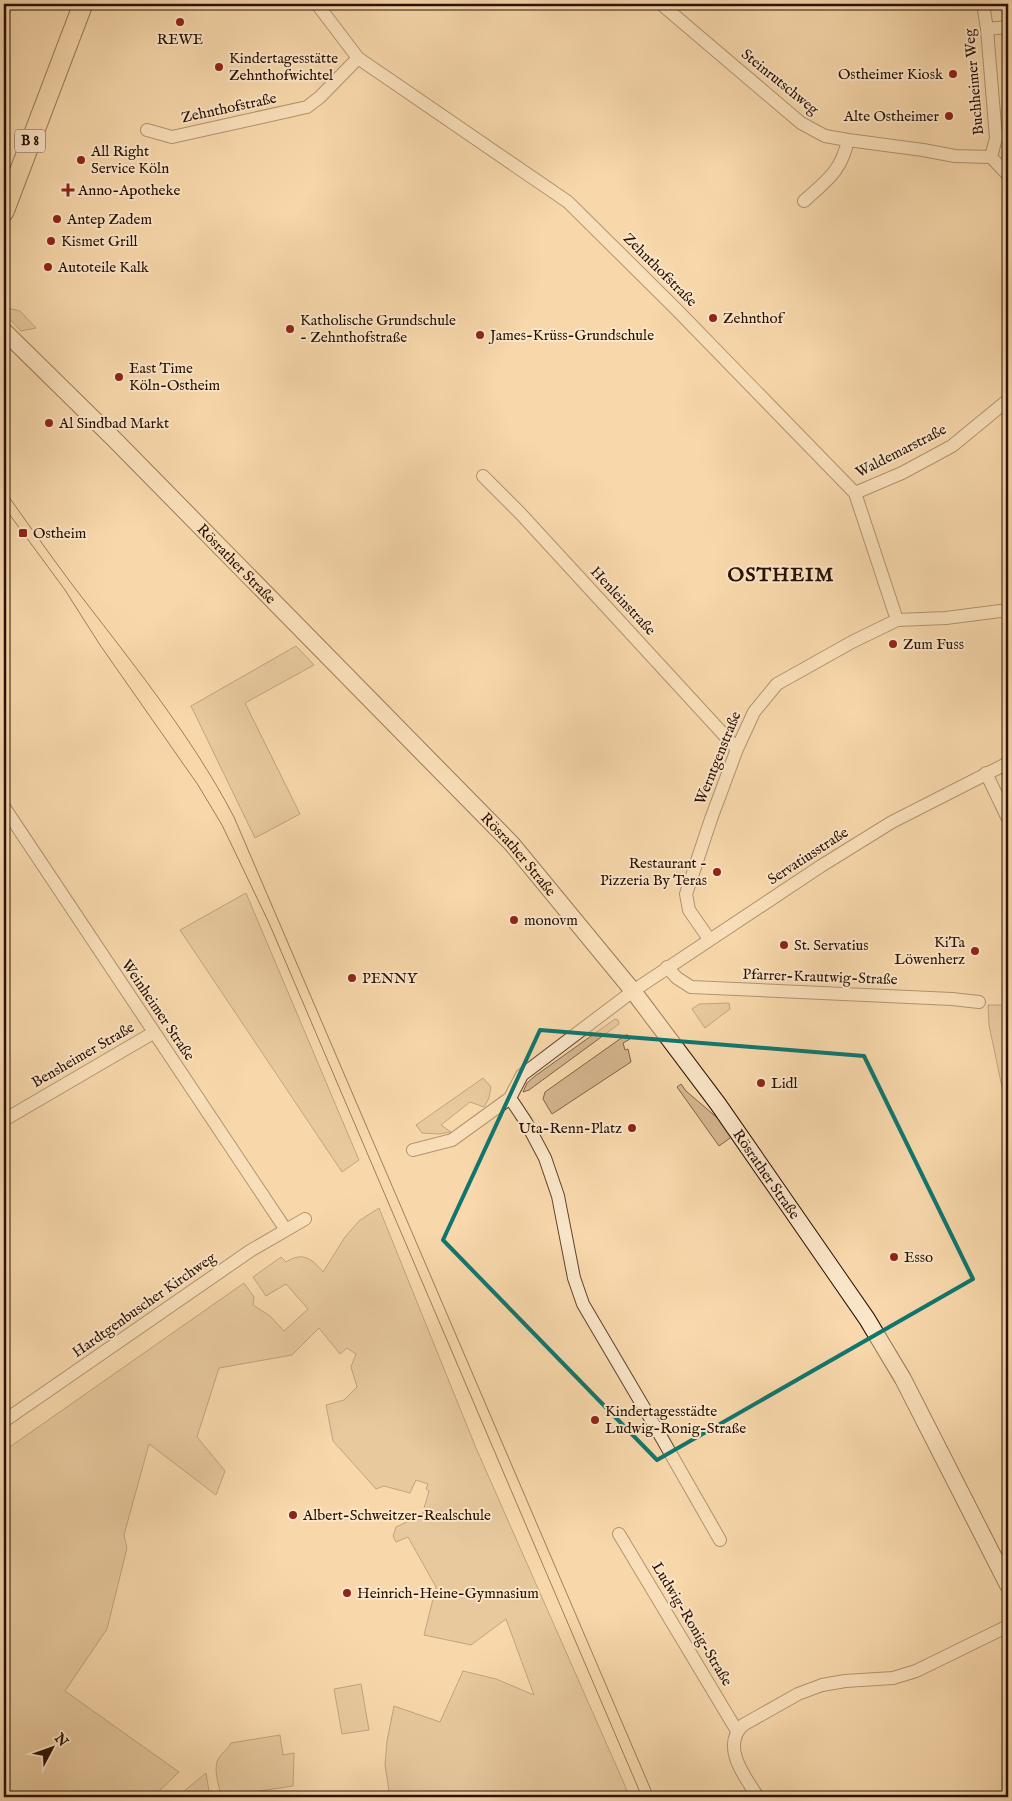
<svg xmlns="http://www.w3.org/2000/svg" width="1012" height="1801" viewBox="0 0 1012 1801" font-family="'IM FELL English',serif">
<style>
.green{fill:#d5b68f;stroke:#7f6348}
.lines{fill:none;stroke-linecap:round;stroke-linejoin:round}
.minor-casing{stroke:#5d422b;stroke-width:14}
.secondary-casing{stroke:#291000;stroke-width:18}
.primary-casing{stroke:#291000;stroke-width:21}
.minor{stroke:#fae6c9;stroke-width:12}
.secondary{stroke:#fae6c9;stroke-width:16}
.primary{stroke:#f8d8ac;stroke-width:19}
.tram{stroke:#291000;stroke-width:1}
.marked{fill:none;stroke:#0f766e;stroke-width:4;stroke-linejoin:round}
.poi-dot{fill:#8f2418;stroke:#fae6c9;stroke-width:2}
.labels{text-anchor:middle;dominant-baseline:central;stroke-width:4;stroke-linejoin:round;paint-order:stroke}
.shield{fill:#fae6c9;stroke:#68503c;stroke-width:1}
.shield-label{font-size:14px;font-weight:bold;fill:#291000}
.poi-label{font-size:15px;fill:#291000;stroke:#fae6c9;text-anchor:start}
.street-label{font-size:15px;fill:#291000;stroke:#fae6c9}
.district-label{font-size:20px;font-weight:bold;letter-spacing:1px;fill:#291000;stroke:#fae6c9}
</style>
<rect width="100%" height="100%" fill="#f8d8ac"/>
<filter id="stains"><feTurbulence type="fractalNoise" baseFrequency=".004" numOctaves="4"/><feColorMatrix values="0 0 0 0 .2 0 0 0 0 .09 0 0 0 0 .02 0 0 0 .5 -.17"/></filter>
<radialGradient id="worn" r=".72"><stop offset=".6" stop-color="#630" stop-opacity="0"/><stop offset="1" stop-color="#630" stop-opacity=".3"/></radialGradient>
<path class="green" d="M8,308l12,3 16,17 -15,3 -17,-18z
M296,646l18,19 -69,38 55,111 -45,24 -64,-132z
M246,893l113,267 -17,12 -162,-242z
M729,1003l1,6 -25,19 -13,-19 7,-5z
M988,1005h20v111l-19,-91z
M615,1019l3,1 1,4 -90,66 -6,2 4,-9 8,-7z
M627,1034l3,5 -7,4 2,7 3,-1 3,13 -79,52 -9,-15 2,-7z
M483,1078l8,9 -2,11 -5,9 -14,-5 -29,23 10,7 -12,2 -17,-1 -6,-8z
M681,1084l5,7 35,30 12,15 -14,10 -42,-59z
M379,1208l97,240 154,349h-240l-5,-32 2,-24 7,-35 46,16 23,-51 33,8 38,16 -28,-76 -35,26 -47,-10 12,-48 -28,-50 -12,5 -3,-6 3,-9 26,-12 7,-24 -3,-2 2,-5 -12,-4 -6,13 -26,-7 -8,3 -43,-48 -7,-36 18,-5 13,-13 -6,-20 5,-13 -9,-6 -7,6 -21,-26 -27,27 -73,13 -22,69 28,34 -9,24 -67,-51 -25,91 3,13 -20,81 -42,62 114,81 -26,25h-149v-346l240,-168 10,14 -1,8 17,11 14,15 24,-22 -22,-25 -20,12 -13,-19 28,-20 5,5c17,-11 26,-3 37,10l22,-35 14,-16z
M361,1684l8,46 -27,4 -8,-45z
M280,1735l3,20 11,-2 -1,33 -72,11c-2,-14 -10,-31 0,-42 4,-5 8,-7 10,-12z
M206,1773l4,24h-33z"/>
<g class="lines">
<g class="minor-casing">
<path id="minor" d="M317,4l41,54 210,144 108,107 179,184 42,127
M661,4l140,119 24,13 23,4 75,10 32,6 36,1 17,18
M983,4l4,25 9,109 -5,19
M987,29l21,-2
M147,130l25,7 135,-30 13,-10 38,-39
M804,201c23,-21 37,-29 44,-61
M483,476l37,37 217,236
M855,493l47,-20 50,-27 56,-46
M986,773l22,46
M4,807l282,423
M709,939l-20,-29 -3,-16 25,-75 26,-70 17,-37 23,-28 75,-42 45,-22 49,-2 62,-8
M667,967l10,11 14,9 261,12 27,3
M510,1098l16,24 19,36 13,38 16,82 9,26 73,124 64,112
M4,1120l149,-87
M413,1150l39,-10 58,-42 12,-23 111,-84 188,-125 71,-44 116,-59
M4,1421l246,-170 55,-32
M619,1534l118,197
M758,1797c-14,-21 -37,-51 -15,-72l55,-31 24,-9 23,-4 48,-3 23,-7 92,-45"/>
</g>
<g class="secondary-casing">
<g id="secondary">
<path id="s1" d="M4,331l110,108 398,405 121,147 85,113 149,215 36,60 105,206"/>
</g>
</g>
<g class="primary-casing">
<path id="primary" d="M4,212l79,-208"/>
</g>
<use href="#minor" class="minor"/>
<use href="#secondary" class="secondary"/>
<use href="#primary" class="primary"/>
<path class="tram" d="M4,490c22,31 44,62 67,93 58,76 119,150 163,234l420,980
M4,507l61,83 35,55 98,140 24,40 47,98 373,874"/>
</g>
<path d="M0 0H1012V1801H0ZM540,1030l324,26 109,223 -316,181 -214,-220z" fill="#f8d8ac" fill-opacity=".55" fill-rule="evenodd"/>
<path class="marked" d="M540,1030l324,26 109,223 -316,181 -214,-220z"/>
<g class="poi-dot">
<circle cx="180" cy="22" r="5"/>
<circle cx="219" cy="67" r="5"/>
<circle cx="953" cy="74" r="5"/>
<circle cx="949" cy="116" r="5"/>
<circle cx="81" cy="160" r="5"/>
<path d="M65.5 182.5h5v5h5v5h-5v5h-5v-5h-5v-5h5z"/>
<circle cx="57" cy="219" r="5"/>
<circle cx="51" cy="241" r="5"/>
<circle cx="48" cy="267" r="5"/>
<circle cx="713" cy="318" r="5"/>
<circle cx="290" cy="329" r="5"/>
<circle cx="480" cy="335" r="5"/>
<circle cx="119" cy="377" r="5"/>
<circle cx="49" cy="423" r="5"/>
<rect x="18" y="528" width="10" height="10" rx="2.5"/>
<circle cx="893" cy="644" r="5"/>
<circle cx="717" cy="872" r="5"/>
<circle cx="514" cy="920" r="5"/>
<circle cx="784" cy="945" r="5"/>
<circle cx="975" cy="951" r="5"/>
<circle cx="352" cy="978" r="5"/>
<circle cx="761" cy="1083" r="5"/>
<circle cx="632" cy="1128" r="5"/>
<circle cx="894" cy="1257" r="5"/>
<circle cx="595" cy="1420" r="5"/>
<circle cx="293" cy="1515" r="5"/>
<circle cx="347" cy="1593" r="5"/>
</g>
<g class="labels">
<rect class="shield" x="15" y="129.5" width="30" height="23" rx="4"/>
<g class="shield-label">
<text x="30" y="141">B 8</text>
</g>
<g class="poi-label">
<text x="180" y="39" text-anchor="middle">REWE</text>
<text x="229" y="58">Kindertagesstätte<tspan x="229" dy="17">Zehnthofwichtel</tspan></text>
<text x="943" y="74" text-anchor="end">Ostheimer Kiosk</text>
<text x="939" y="116" text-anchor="end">Alte Ostheimer</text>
<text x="91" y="151">All Right<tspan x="91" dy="17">Service Köln</tspan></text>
<text x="78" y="190">Anno-Apotheke</text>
<text x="67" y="219">Antep Zadem</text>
<text x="61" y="241">Kismet Grill</text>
<text x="58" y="267">Autoteile Kalk</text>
<text x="723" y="318">Zehnthof</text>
<text x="300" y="320">Katholische Grundschule<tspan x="300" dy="17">- Zehnthofstraße</tspan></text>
<text x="490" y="335">James-Krüss-Grundschule</text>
<text x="129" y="368">East Time<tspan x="129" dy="17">Köln-Ostheim</tspan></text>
<text x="59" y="423">Al Sindbad Markt</text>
<text x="33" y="533">Ostheim</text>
<text x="903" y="644">Zum Fuss</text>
<text x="707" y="863" text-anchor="end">Restaurant -<tspan x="707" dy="17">Pizzeria By Teras</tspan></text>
<text x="524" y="920">monovm</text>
<text x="965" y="942" text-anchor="end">KiTa<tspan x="965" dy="17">Löwenherz</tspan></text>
<text x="794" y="945">St. Servatius</text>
<text x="362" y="978">PENNY</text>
<text x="771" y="1083">Lidl</text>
<text x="622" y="1128" text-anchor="end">Uta-Renn-Platz</text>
<text x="904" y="1257">Esso</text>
<text x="605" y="1411">Kindertagesstädte<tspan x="605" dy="17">Ludwig-Ronig-Straße</tspan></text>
<text x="303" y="1515">Albert-Schweitzer-Realschule</text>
<text x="357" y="1593">Heinrich-Heine-Gymnasium</text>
</g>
<g class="street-label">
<text transform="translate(780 82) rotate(39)">Steinrutschweg</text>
<text transform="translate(974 82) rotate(-95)">Buchheimer Weg</text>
<text transform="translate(229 108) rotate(-12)">Zehnthofstraße</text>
<text transform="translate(660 270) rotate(45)">Zehnthofstraße</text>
<text transform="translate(901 451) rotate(-27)">Waldemarstraße</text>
<text stroke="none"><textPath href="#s1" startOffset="329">Rösrather Straße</textPath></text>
<text transform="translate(623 601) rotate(47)">Henleinstraße</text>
<text transform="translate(718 758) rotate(-68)">Werntgenstraße</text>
<text stroke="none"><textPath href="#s1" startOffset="734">Rösrather Straße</textPath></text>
<text transform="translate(808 856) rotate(-33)">Servatiusstraße</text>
<text transform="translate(820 977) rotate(2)">Pfarrer-Krautwig-Straße</text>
<text transform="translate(158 1010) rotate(56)">Weinheimer Straße</text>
<text transform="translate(83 1055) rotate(-30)">Bensheimer Straße</text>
<text stroke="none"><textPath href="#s1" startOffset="1139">Rösrather Straße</textPath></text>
<text transform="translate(144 1305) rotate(-35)">Hardtgenbuscher Kirchweg</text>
<text transform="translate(692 1624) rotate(59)">Ludwig-Ronig-Straße</text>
</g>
<g class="district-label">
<text x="781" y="575">OSTHEIM</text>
</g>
</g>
<rect width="1012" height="1801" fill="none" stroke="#f8d8ac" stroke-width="20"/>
<rect x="5" y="5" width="1002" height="1791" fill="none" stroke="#291000" stroke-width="2.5"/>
<rect x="10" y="10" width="992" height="1781" fill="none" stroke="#291000"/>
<g transform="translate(52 1748) rotate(49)" stroke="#fae6c9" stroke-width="4" paint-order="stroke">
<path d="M0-4L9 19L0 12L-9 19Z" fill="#291000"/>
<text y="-8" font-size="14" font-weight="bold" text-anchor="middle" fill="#291000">N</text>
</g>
<rect width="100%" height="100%" filter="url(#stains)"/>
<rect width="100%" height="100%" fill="url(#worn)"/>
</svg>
